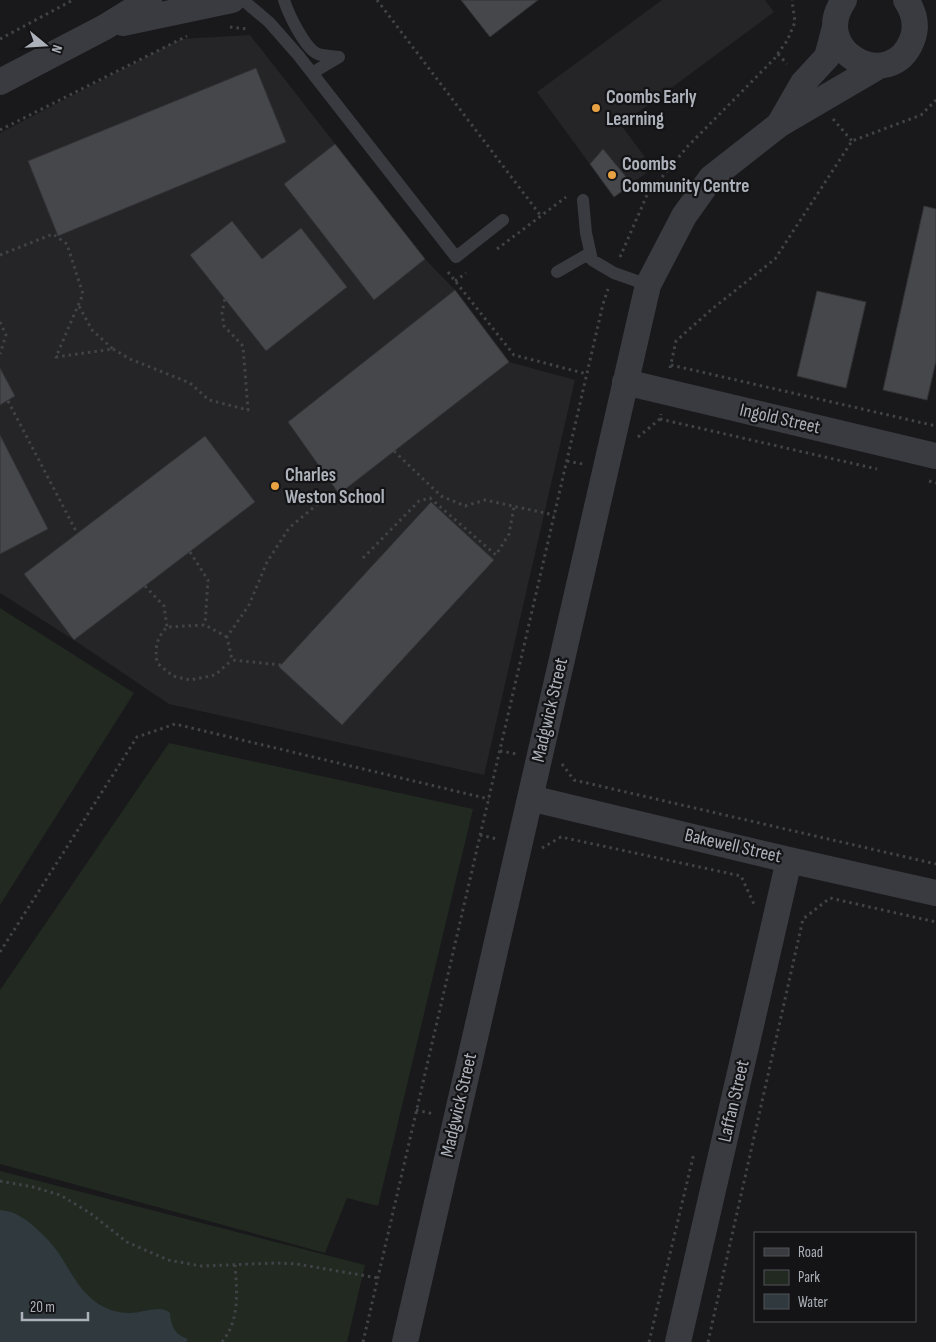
<svg xmlns="http://www.w3.org/2000/svg" width="936" height="1342" viewBox="0 0 936 1342" font-family="'Sofia Sans Condensed',sans-serif">
<style>
.built{fill:#252528}
.green{fill:#212921}
.water{fill:#2f393e}
.building{fill:#46474b;stroke:#333337}
.lines{fill:none;stroke-linecap:round;stroke-linejoin:round}
.path{stroke:#404347;stroke-width:3;stroke-dasharray:2.5 4;stroke-linecap:butt}
.lane{stroke:#3a3b40;stroke-width:12}
.street{stroke:#3a3b40;stroke-width:26}
.poi-dot{fill:#e9a243;stroke:#141416;stroke-width:2}
.labels{text-anchor:middle;dominant-baseline:central;stroke-width:4.5;stroke-linejoin:round;paint-order:stroke}
.poi-label{font-size:19px;font-weight:bold;fill:#acb1ba;stroke:#141416;text-anchor:start}
.street-label{font-size:19px;fill:#acb1ba;stroke:#141416}
</style>
<rect width="100%" height="100%" fill="#19191b"/>
<path class="built" d="M662,0h103l9,12 -153,113 32,43 -39,29 -77,-105z
M250,35l175,224 30,31 54,72 66,18 -91,395 -315,-71 -95,-64 -74,-47v-460l181,-94z"/>
<path class="green" d="M0,608l134,85 -134,212z
M169,743l304,66 -95,397 -31,-8 -22,55 -325,-89v-174z
M0,1171l365,94 -18,77h-347z"/>
<path class="water" d="M0,1210c4,1 8,1 11,2 16,5 40,29 49,43 12,19 22,41 44,52 8,4 17,6 26,6 12,0 31,-9 40,0 1,13 5,22 18,26l-2,3h-186z"/>
<path class="building" d="M461,0h77l-48,37z
M256,68l30,74 -228,94 -30,-75z
M335,144l90,115 -51,41 -90,-116z
M603,149l29,35 -18,13 -24,-33z
M924,206l12,3v152l-9,39 -44,-10z
M232,221l30,38 39,-31 46,59 -81,64 -76,-96z
M455,290l54,72 -170,132 -51,-72z
M817,291l49,11 -20,86 -49,-12z
M0,368l15,28 -15,9z
M0,435l48,94 -48,25z
M205,436l50,66 -181,138 -50,-66z
M431,502l63,58 -152,165 -63,-58z"/>
<g class="lines">
<path class="path" d="M377,0l164,216
M230,27l18,2
M0,39l73,-39
M778,54l9,10
M833,119l19,22
M0,130l187,-94
M497,249l69,-52
M0,255l53,-21 14,10 16,50 -27,63 57,-8 -21,-19 -13,-24
M620,257l27,-62 41,-49 86,-87 13,-18 8,-19 -3,-22
M448,272l66,83 73,19
M455,281l11,-8
M0,322l6,13 -6,19
M113,349l17,10 60,24 19,17 39,10 -5,-64 -19,-20 -2,-13 3,-15
M671,365l265,61
M670,368l6,-27 36,-32 63,-50 77,-118 69,-26 15,-15
M8,401l69,132
M660,419l217,50
M638,437l22,-18 1,-5
M394,451l47,45 24,10 20,-6 69,15
M567,461l16,3
M929,481l7,2
M190,552l18,28 -3,45
M363,558l56,-57 11,-3 66,57 13,-21 5,-27
M145,586l19,20 3,21
M227,637l-22,-12 -38,2c-11,12 -12,20 -10,36l16,13 17,4 25,-5 17,-15
M281,665l-49,-5 -5,-23 22,-32 18,-43 22,-34 31,-26
M500,751l17,3
M562,764l12,16 362,84
M480,835l17,4
M542,848l19,-11 180,39 13,28
M0,952l137,-215 38,-13 314,75
M416,1110l18,4
M0,1181l33,6 27,8 30,18 37,29 41,18 33,6 75,-3 21,1 81,14
M222,1342c18,-22 15,-51 13,-77
M363,1342l240,-1038 5,-15
M649,1342l45,-189
M708,1342l95,-423 27,-21 106,24"/>
<path class="lane" d="M284,0c4,13 21,49 34,54 6,2 14,2 21,3
M244,1l25,21 29,33 158,202 47,-37
M312,73l27,-16
M583,200l3,33 6,27 22,13 34,12
M557,272l33,-19"/>
<path class="street" d="M844,0c-36,52 47,95 68,40 6,-15 2,-28 -6,-40
M123,23l109,-23
M0,82l105,-55 44,-27
M780,123l23,-40 24,-26 8,-30
M625,382l311,74
M530,798l259,62 147,33
M405,1342l243,-1057 36,-69 27,-38 69,-54 99,-58
M678,1342l111,-482"/>
</g>
<g class="poi-dot">
<circle cx="596" cy="108" r="5"/>
<circle cx="612" cy="175" r="5"/>
<circle cx="275" cy="486" r="5"/>
</g>
<g class="labels">
<g class="poi-label">
<text x="606" y="97">Coombs Early<tspan x="606" dy="22">Learning</tspan></text>
<text x="622" y="164">Coombs<tspan x="622" dy="22">Community Centre</tspan></text>
<text x="285" y="475">Charles<tspan x="285" dy="22">Weston School</tspan></text>
</g>
<g class="street-label">
<text transform="translate(780 419) rotate(13)">Ingold Street</text>
<text transform="translate(550 710) rotate(-77)">Madgwick Street</text>
<text transform="translate(733 846) rotate(13)">Bakewell Street</text>
<text transform="translate(734 1101) rotate(-77)">Laffan Street</text>
<text transform="translate(459 1105) rotate(-77)">Madgwick Street</text>
</g>
</g>
<rect x="754" y="1232" width="162" height="90" fill="#141416" stroke="#515358"/>
<rect x="764" y="1248" width="25" height="8" fill="#3a3b40" stroke="#515358"/>
<text x="798" y="1257" font-size="15" fill="#acb1ba">Road</text>
<rect x="764" y="1270" width="25" height="15" fill="#212921" stroke="#515358"/>
<text x="798" y="1282" font-size="15" fill="#acb1ba">Park</text>
<rect x="764" y="1294" width="25" height="15" fill="#2f393e" stroke="#515358"/>
<text x="798" y="1307" font-size="15" fill="#acb1ba">Water</text>
<g transform="translate(45 45) rotate(108)" stroke="#141416" stroke-width="4" paint-order="stroke">
<path d="M0-4L9 19L0 12L-9 19Z" fill="#acb1ba"/>
<text y="-8" font-size="14" font-weight="bold" text-anchor="middle" fill="#acb1ba">N</text>
</g>
<path d="M22 1312v8h66v-8" fill="none" stroke="#acb1ba" stroke-width="2.5"/>
<text x="30" y="1312" font-size="15" fill="#acb1ba" stroke="#141416" stroke-width="4" paint-order="stroke">20 m</text>
</svg>
